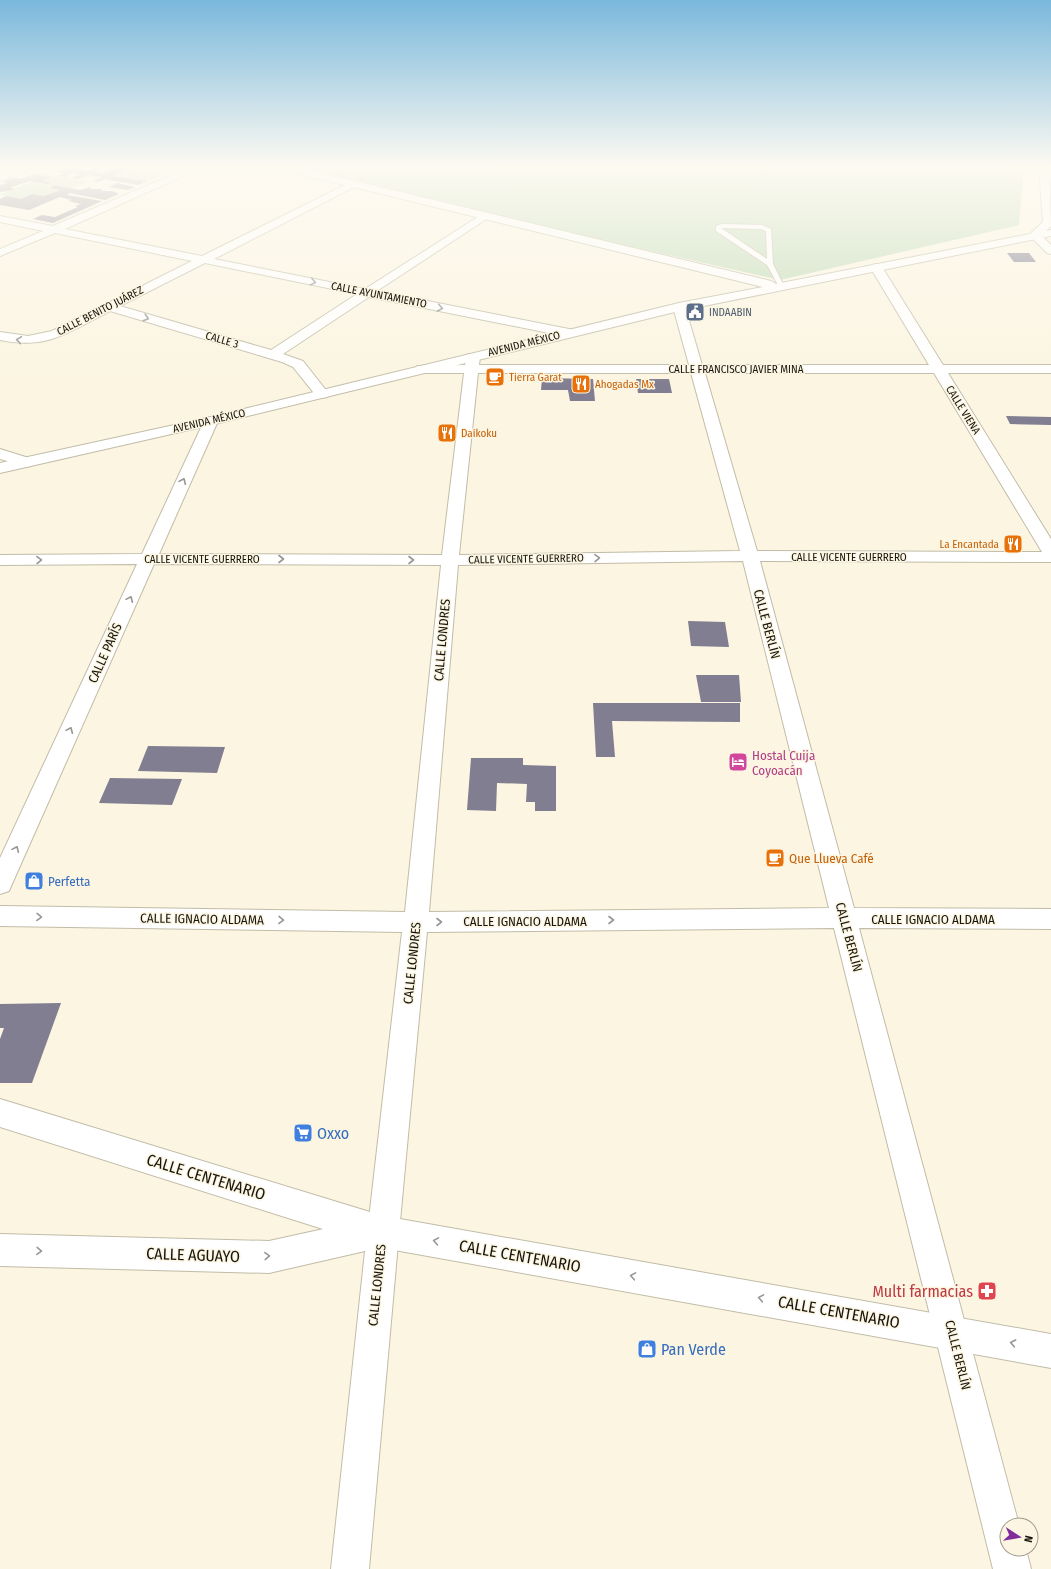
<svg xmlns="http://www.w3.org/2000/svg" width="1051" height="1569" viewBox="0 0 1051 1569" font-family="'Fira Sans Condensed',sans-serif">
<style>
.green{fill:#c1dbb8}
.building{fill:#807e90}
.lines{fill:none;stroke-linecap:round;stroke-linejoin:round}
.lane-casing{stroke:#c1bca8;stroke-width:2}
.street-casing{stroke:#c1bca8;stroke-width:2}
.secondary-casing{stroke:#c1bca8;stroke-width:2}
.lane{fill:#fff;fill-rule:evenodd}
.street{fill:#fff;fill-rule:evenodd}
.secondary{fill:#fff;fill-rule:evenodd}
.oneway{stroke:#979693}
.labels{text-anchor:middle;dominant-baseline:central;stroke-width:3;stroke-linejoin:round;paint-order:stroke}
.far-street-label{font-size:11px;fill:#17150e;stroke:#fbf5e1}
.far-service-label{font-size:11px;fill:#4e5e75;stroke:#fbf5e1;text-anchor:start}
.far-food-label{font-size:11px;fill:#c56008;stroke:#fbf5e1;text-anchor:start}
.street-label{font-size:13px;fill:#17150e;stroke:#fbf5e1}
.hotel-label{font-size:13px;fill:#b23c85;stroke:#fbf5e1;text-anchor:start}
.food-label{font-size:13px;fill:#c56008;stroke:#fbf5e1;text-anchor:start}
.shop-label{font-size:13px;fill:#366cbe;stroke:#fbf5e1;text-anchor:start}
.near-shop-label{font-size:16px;fill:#366cbe;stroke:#fbf5e1;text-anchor:start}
.near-street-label{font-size:16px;fill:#17150e;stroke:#fbf5e1}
.near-health-label{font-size:16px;fill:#be3a42;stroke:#fbf5e1;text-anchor:end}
</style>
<rect width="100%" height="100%" fill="#fbf5e1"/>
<path class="green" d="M93,166h72l2,1 -2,1h1l12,1 -31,12 -33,-5 15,-7 -11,-2 -7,3z
M294,166h730l-5,59 -239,55 -294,-66z
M46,174l43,7 -17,7 -17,-3 -5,3 10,2 -16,6 -12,-2 -11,5 -21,-4 33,-14 15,3 3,-1 -8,-2 7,-3 -9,-2z"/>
<path class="building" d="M118,167l12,2 -16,7 33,5 -9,4 -33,-6 -7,3 -5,-1 10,-4 -15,-2 -10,4 -6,-1 9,-4 -7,-1 -10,4 -6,-1 6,-3 -7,-1 11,-4 20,3 6,-2 7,1 -7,2 7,2z
M34,174l17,3 -8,4 9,1 -4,2 -18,-3 -19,6v1l4,1 -7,2 -8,1v-7l7,-2 -5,-1 11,-4 8,1z
M117,183l18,4 -7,3 -19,-3z
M55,185l25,5 11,-3v2h11v2h11l6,3 -14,6 -35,-7 -3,2 35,6 -49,22 -20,-4 9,-4 13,2 23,-10 -3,-1 6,-2 -13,-3 4,-1 -12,-3 -31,13 -29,-5v-6l6,-3 15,3 11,-5 12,2 16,-6 -11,-2z
M1007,253h22l7,9h-22z
M542,378l51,1 2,22h-25l-2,-11h-27z
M636,379h33l3,14h-34z
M1006,416l45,1v8l-41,-1z
M688,621l37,1 4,25 -38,-1z
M696,675h43l2,27h-40z
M593,703h147v19l-128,-1 3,36h-19z
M148,746l77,1 -8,26 -79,-2z
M471,758h52v7l33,1v45h-21v-9h-9l1,-18 -30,-1 -1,28 -29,-1z
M110,778l72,1 -10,26 -73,-2z
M61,1003l-29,80h-32v-44l4,-11h-4v-24z"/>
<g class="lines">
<g class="lane-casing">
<path id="lane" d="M722,224l40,1 9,4 2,35 11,22 -1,1h-4l-12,-22 -51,-34v-5zM721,228l40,1 5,2 1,28z"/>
</g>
<g class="street-casing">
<path id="street" d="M23,166h13l-36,15v-6z
M193,166h13l-141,63 137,27 151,-75 3,1 2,2 -2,2 -142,73 151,30 119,-76 5,3 -1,2 -111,73 192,38 4,1 2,3 -2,3 -4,1 -200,-40 -86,57 20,7 26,33 -2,3 -5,1 -5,-1 -24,-30 -11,-5 -172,-51c-41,21 -62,39 -110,29v-8l28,4 24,-5 140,-70 -137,-28 -55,23v-7l43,-18 -43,-9v-6l53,10zM205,263l152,31 -86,56 -151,-44z
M1035,232l4,1 12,12v9l-4,-1 -16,-16 -1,-2 1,-2z
M876,264l4,1 2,2 61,98h108v8h-103l103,166v23l-291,-1 94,347 197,1v20l-192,-1 160,597h-12v24h19l5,20h-38l-159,-641 -407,4 -28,300 -30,337h-38l34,-318 -96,22 -269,-7v-32l269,7 100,-22 33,-287 -402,-6v-20l405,6 36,-347 -287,-1 -142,320 -3,7 -9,3v-36l137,-294 -137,1v-10l142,-1 62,-133 2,-3 5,-1 5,1 2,3 -59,133 283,1 22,-182h-42l-5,-1 -2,-3 2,-3 48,-1 3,-11h10l2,3 -1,8h210l-16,-58 2,-3h8l2,3 17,58h227l-59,-98 2,-2zM478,373h213l49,178 -281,4zM705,373h229l108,179 -285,-1zM743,561l86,347 -400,4 29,-347z
M0,449l32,10 3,3 -3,3 -5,2 -27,-8z"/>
</g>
<g class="secondary-casing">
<path id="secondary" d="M275,166h17l479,115 5,3 254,-50 13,-12 -4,-56h10l2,60 -5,5 5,-1v6l-372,75 -468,114 -211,48v-10l211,-46 468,-114 84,-16 -484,-118z
M0,1099l383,117 668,118v34l-668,-120 -383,-121z"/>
</g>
<use href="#lane" class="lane"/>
<use href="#street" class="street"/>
<use href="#secondary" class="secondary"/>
</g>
<defs><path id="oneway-chevron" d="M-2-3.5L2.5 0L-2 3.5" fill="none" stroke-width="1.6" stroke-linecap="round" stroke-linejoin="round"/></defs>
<g class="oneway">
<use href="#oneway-chevron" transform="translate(313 282) rotate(12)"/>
<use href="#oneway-chevron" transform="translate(440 308) rotate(11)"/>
<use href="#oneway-chevron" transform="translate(146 318) rotate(16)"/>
<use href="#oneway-chevron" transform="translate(19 340) rotate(-172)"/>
<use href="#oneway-chevron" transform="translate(183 481) rotate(-66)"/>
<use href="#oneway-chevron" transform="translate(597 558) rotate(-1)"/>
<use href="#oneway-chevron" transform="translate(281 559)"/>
<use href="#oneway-chevron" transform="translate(39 560) rotate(-1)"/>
<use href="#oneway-chevron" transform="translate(411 560)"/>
<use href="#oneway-chevron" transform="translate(130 599) rotate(-66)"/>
<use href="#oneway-chevron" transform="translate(70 730) rotate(-66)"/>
<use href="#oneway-chevron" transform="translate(16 849) rotate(-66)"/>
<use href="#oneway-chevron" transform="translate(39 917) rotate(1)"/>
<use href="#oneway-chevron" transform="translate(281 920) rotate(1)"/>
<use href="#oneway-chevron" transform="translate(611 920)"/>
<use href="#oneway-chevron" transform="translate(439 922)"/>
<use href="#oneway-chevron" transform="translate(436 1241) rotate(-170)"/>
<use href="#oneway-chevron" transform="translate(39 1251) rotate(2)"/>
<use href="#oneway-chevron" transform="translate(267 1256) rotate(-3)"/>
<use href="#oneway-chevron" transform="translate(633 1276) rotate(-170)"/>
<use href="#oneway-chevron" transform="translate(761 1298) rotate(-170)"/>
<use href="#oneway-chevron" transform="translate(1013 1343) rotate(-169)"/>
</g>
<linearGradient id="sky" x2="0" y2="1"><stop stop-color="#7ab8dc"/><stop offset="0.43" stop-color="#fdfaf2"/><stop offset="1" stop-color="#fdfaf2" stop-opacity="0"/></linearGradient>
<rect width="1051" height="386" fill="url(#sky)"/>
<defs>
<g id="civic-square" transform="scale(1)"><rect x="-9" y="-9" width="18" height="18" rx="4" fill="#5c6f8a" stroke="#fbf5e1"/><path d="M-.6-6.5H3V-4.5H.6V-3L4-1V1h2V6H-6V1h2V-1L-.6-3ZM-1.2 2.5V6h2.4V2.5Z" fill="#fff"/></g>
<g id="cafe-square" transform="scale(1)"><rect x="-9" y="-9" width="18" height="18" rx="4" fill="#e8710a" stroke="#fbf5e1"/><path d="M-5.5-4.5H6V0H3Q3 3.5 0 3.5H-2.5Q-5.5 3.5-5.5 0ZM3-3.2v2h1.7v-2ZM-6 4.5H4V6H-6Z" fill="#fff"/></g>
<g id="restaurant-square" transform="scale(1)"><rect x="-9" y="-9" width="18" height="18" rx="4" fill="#e8710a" stroke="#fbf5e1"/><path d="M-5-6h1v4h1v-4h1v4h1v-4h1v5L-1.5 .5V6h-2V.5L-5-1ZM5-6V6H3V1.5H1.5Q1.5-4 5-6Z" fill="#fff"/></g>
<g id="hotel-square" transform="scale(1)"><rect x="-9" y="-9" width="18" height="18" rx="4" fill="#d1479c" stroke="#fbf5e1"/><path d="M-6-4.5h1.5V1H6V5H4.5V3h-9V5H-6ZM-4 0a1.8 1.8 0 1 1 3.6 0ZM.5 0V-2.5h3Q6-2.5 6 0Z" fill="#fff"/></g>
<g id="shop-square" transform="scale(1)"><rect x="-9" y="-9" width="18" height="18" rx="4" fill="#3f7fe0" stroke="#fbf5e1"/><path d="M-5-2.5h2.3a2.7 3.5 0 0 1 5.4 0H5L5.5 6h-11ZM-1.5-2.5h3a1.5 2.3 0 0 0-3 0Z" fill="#fff"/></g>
<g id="supermarket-square" transform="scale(1)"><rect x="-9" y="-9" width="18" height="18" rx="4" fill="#3f7fe0" stroke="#fbf5e1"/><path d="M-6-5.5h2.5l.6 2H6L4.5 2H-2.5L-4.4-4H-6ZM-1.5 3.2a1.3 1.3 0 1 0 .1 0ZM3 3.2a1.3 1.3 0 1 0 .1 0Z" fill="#fff"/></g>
<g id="pharmacy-square" transform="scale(1)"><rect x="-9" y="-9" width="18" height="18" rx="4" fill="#e0444e" stroke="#fbf5e1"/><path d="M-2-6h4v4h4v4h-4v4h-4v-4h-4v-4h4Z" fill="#fff"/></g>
</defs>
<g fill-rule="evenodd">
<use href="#civic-square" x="695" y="312"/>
<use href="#cafe-square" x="495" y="377"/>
<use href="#restaurant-square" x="581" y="384"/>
<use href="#restaurant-square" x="447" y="433"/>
<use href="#restaurant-square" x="1013" y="544"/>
<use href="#hotel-square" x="738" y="762"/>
<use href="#cafe-square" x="775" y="858"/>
<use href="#shop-square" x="34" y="881"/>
<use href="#supermarket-square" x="303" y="1133"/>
<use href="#pharmacy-square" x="987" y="1291"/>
<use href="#shop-square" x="647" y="1349"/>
</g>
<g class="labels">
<g class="far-street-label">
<text transform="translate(379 295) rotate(11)">CALLE AYUNTAMIENTO</text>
<text transform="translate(100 311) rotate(-27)">CALLE BENITO JUÁREZ</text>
<text transform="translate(222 340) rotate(16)">CALLE 3</text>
<text transform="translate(524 344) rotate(-14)">AVENIDA MÉXICO</text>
<text x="736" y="369">CALLE FRANCISCO JAVIER MINA</text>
<text transform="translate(963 410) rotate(58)">CALLE VIENA</text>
<text transform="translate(209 421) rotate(-13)">AVENIDA MÉXICO</text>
<text x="849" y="557">CALLE VICENTE GUERRERO</text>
<text x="202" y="559">CALLE VICENTE GUERRERO</text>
<text transform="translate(526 559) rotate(-1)">CALLE VICENTE GUERRERO</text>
</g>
<g class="far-service-label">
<text x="709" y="312">INDAABIN</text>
</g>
<g class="far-food-label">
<text x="509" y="377">Tierra Garat</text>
<text x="595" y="384">Ahogadas Mx</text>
<text x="461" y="433">Daikoku</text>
<text x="999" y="544" text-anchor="end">La Encantada</text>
</g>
<g class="street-label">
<text transform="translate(767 624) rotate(75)">CALLE BERLÍN</text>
<text transform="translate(442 640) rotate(-85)">CALLE LONDRES</text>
<text transform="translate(105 653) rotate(-66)">CALLE PARÍS</text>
<text transform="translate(202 919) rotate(1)">CALLE IGNACIO ALDAMA</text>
<text x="933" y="919">CALLE IGNACIO ALDAMA</text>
<text x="525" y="921">CALLE IGNACIO ALDAMA</text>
<text transform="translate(849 937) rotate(75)">CALLE BERLÍN</text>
<text transform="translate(412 963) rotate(-84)">CALLE LONDRES</text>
<text transform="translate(377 1285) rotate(-84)">CALLE LONDRES</text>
<text transform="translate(958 1355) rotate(76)">CALLE BERLÍN</text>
</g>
<g class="hotel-label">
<text x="752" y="755">Hostal Cuija<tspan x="752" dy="15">Coyoacán</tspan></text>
</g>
<g class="food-label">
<text x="789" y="858">Que Llueva Café</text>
</g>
<g class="shop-label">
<text x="48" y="881">Perfetta</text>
</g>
<g class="near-shop-label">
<text x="317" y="1133">Oxxo</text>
<text x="661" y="1349">Pan Verde</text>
</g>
<g class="near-street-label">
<text transform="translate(206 1177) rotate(17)">CALLE CENTENARIO</text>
<text transform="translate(193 1255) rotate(2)">CALLE AGUAYO</text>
<text transform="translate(520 1256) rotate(10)">CALLE CENTENARIO</text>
<text transform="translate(839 1312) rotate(10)">CALLE CENTENARIO</text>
</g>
<g class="near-health-label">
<text x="973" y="1291">Multi farmacias</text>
</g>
</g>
<g transform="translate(1019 1537) rotate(102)"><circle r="19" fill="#fbf5e1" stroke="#a09b8d"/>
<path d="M0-3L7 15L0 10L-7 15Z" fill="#812e9d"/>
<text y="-6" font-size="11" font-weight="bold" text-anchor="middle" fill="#17150e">N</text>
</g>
</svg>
